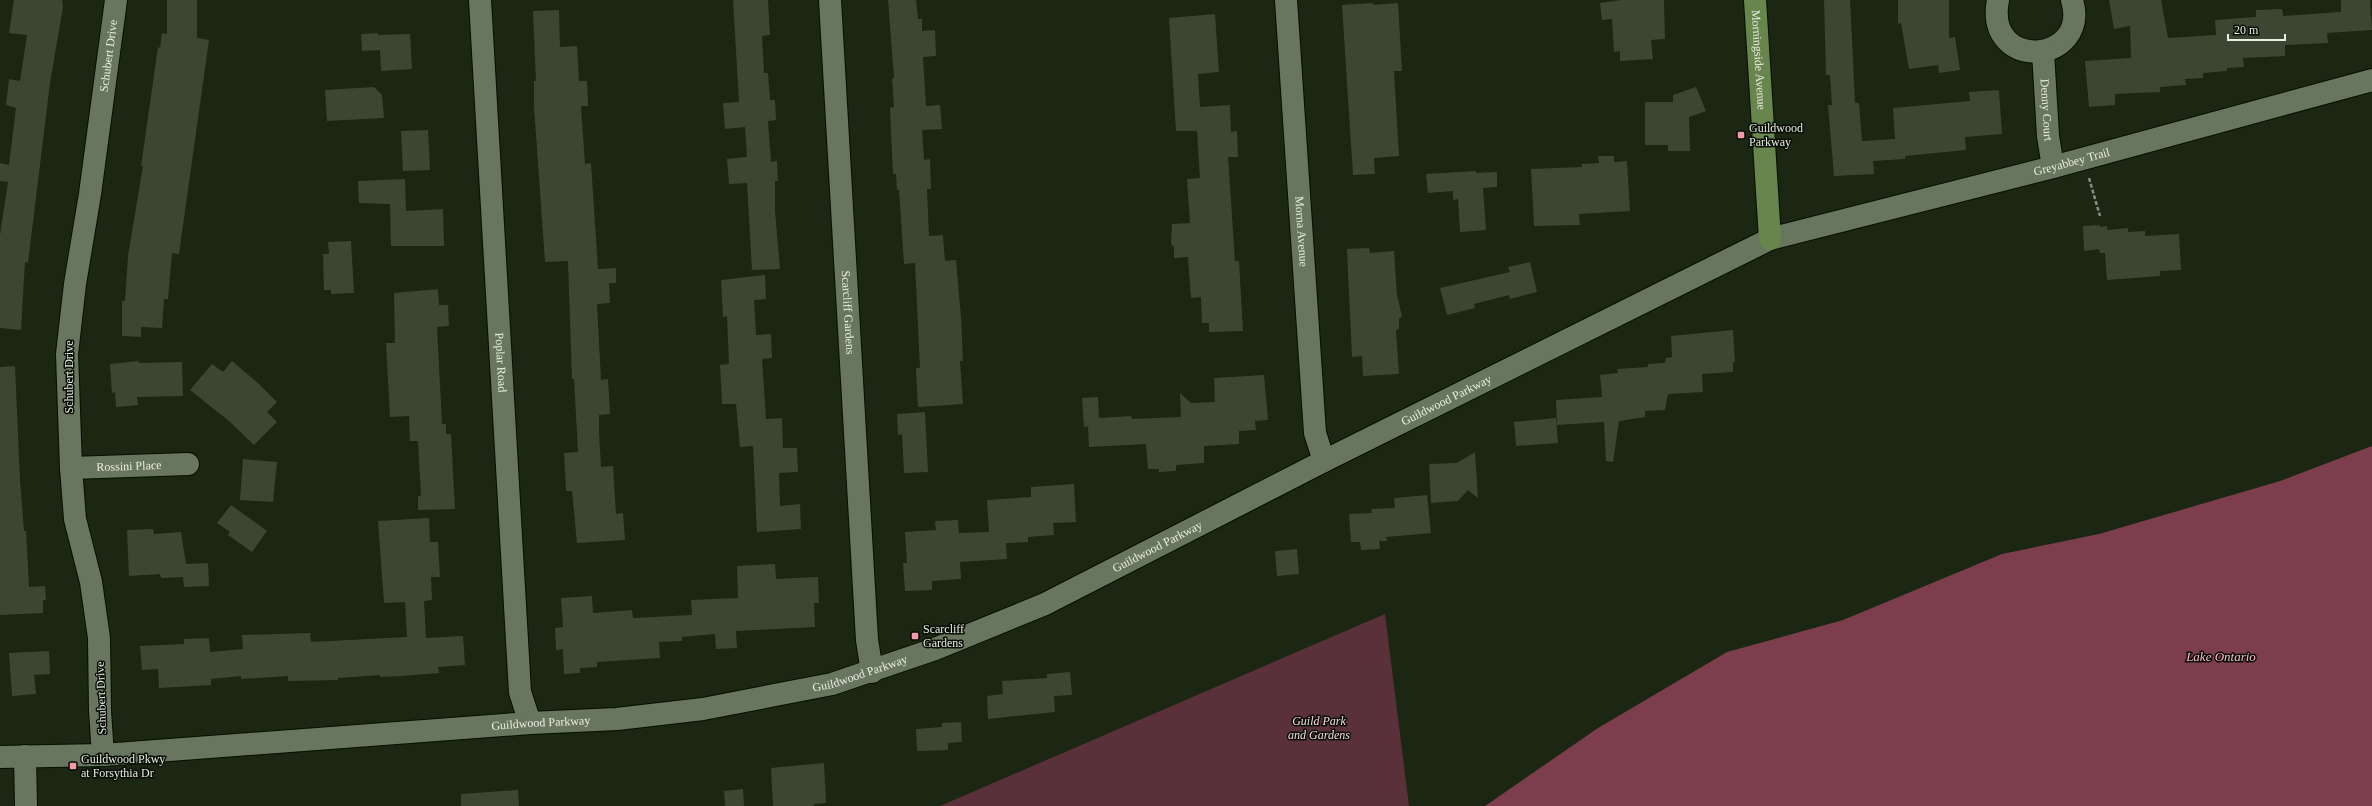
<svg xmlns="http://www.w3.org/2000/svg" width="2372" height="806" viewBox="0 0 2372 806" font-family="Georgia,serif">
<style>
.green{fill:#5a313a}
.water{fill:#7c3e4c}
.building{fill:#3c4733}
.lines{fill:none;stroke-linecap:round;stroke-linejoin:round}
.minor-casing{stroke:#060f01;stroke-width:24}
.major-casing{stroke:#060f01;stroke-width:24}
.path{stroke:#868f7f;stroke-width:2.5;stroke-dasharray:4 2;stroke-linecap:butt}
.minor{stroke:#69765f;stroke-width:22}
.major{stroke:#68854e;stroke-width:22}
.poi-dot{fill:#f29aac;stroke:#090d06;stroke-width:1.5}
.labels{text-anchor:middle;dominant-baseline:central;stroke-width:3;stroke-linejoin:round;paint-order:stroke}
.street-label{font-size:12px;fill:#e7eee2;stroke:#090d06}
.poi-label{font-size:12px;fill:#e7eee2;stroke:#090d06;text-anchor:start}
.park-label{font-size:12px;font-style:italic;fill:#f3dee1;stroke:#090d06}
.water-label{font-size:13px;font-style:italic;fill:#fbbfca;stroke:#090d06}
</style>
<rect width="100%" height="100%" fill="#1b2613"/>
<path class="green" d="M1385,614l24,192h-469z"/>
<path class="water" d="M2372,446v360h-887l113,-78 129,-76 116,-32 159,-66 97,-20 181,-53z"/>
<path class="building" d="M14,0h48l1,7 -13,76 -22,180 -3,-1 -4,68 -21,-2v-93l8,-53 -8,-1v-18l9,2 7,-57 -10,-3 3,-26 11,2 7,-46 -18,-2z
M167,0h30v38l12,2 -30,214 -7,-1 -4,46h-4l-2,29 -21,-1v10l-19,-1v-35h3l3,-45 15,-90h-2l17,-119 2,1 2,-15 5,1z
M733,0h35l2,35 -8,1 2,37h4l2,27h5l1,20 -8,1 3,41 6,-1 1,20h-3v30l5,58 -28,1 -5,-87 -18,1 -2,-25 20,-2 -2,-30 -20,2 -2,-26 16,-1z
M888,0h28l2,19h4v12l13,-1 1,26 -13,1 3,49 14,-1 2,24 -20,1 2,30 6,-1 1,30h-4l2,47 14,-1 2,26 11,-1 5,57 2,44h-3l3,43 -45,3 -2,-39h4l-5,-105 -11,1 -5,-74h-2l-1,-16h-3l-3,-66 4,-1 -2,-28 2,-1z
M1621,0h43l1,39 -14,1 2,19 -33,2v-10l-6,1 -2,-33 -10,1 -2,-17z
M1824,0h26l5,103h4l3,38 33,-2 -2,-31 77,-7 -1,-9 30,-2 3,44 -37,3 1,13 -61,6v3l-32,2 1,13 -40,2 -6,-71h4l-2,-30h-4z
M1898,0h51v38l6,-1 5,33 -21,3 -1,-8 -29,4 -8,-46 -3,1z
M2109,0h52l7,38 48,-3 -1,-15 41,-3v-7l26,-1 1,7 58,-4v-12h29l2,30 -45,3 1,10 -43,2v11l-42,2 1,9 -17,1v3l-24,2v5l-18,1 1,6 -26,2v5l-45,2v11l-26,2 -4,-46 46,-3 -1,-32 -16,3z
M1373,3v2l25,-2 4,68h-8l5,85 -25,2 1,16 -22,1 -11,-170z
M559,10l1,37 17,-1 2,35h8l1,25h-7l4,58 6,-1 7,106 18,-1v15h-7l1,20 -13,1 4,76 7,-1 2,35 -11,1v16l2,36 12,-1 3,48 7,-1 2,27 -48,3 -5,-52h-6l-2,-38 14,-1 -4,-73h-2l-4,-118 -23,1 -11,-155v-26h2l-3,-70z
M1215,14l4,58 -21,2 2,33 30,-2 1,27 6,-1 1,26h-10l1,14 6,90h4l4,70 -34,1v-9h-7l-1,-26 -10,1 -3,-41 -14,1v-11l-3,-3 1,-20 18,-1 -3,-44 13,-1 -3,-47h-21l-7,-113z
M378,33v2l32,-1 2,35 -31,2 -1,-21 -18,1 -1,-17z
M374,87l8,8 2,23 -57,3 -2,-31z
M1696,87l10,24 -17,6 1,34h-22v-6h-23v-43h28v-7z
M428,130l2,40 -27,1 -2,-40z
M1598,156h16v6l13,-1 3,50 -51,3 1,11 -46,1 -3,-57 51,-2v-3l17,-1z
M1476,171v2l21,-1v15l-14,1 3,42 -26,2 -2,-33 -5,1v-9l-25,2 -2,-19z
M405,179l1,32 37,-2 1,37h-53l-1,-42 -31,-1 -1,-22z
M2100,225v2l7,-1v4l21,-2v4l17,-1v5l34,-2 2,36 -21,1v5l-53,4 -2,-27h-5l-1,-4 -15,2 -1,-25z
M351,241l3,52 -23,1v-4h-7l-1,-36h6l-1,-12z
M1369,248l1,5 24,-2 3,44 5,21 -3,3v10l-3,1 3,44 -36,2 -1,-20 -10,1 -5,-108z
M1530,262l7,30 -27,7 -1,-4 -35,9 1,4 -28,7 -7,-27 70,-16 -2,-5z
M765,275l1,24 -12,1 2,35 15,-1 1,24 -10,1 4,60 16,-1 1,30h14l1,24 -19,1 1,33 20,-2 1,25 -44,3 -4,-86 -13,1 -4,-43h-14l-2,-39 9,-1 -2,-48 -4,1 -2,-37z
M438,289l1,16h9l1,21 -12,1 5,97h4v10h5l4,75 -37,1v-14h3l-3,-55h-8l-1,-25 -19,1 -4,-74h9l-1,-50z
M1733,330l2,32h-2v10l-31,2 1,18 -35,2 -3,16 -20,1v6l-26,4 -6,41 -7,-1 -2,-39 -47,3 -1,-25 46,-3 -2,-22 18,-2 -1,-4 31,-2v-3l17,-1 1,-5 6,-1 -1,-21z
M139,361v2l43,-1 1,34 -46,1 1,8 -22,2 -1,-15 -3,1 -2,-29z
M232,361l27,23 18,18 -10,10 10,10 -23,23 -25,-24 -39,-31 22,-26 11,8z
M15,366l5,114 4,51h2l3,56 16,-1 1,14h-3v13l-43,2v-248z
M1264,375l4,45 -13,1 1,9 -17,1v13l-35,2v17l-28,2v6l-17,1v-3h-11l-2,-25 -57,3 -1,-21 -4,1 -2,-29 16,-1 1,21 32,-2 1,3 49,-2 -1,-24 11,10 24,-1 -1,-24z
M925,412l3,60 -24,1 -2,-39 -4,1 -1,-21z
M1556,418l2,25 -42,3 -2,-24z
M1475,452l3,46 -10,-8 -10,11 -27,2 -2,-39 28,-1z
M243,459l34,3 -4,40 -33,-2z
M1074,484l2,38 -23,1 1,12 -26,2v5l-22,1 1,16 -47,3 1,17 -29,2v9l-27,1 -2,-28h4l-2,-31 31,-2 -1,-9 23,-1 1,13 30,-1 -2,-32 44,-3v-10z
M1427,495l4,38 -45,4 1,4h-8l1,8 -19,1 -1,-8h-9l-2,-28 23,-1 -1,-4 24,-1 -1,-10z
M231,505l36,26 -15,21 -24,-17 2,-3 -13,-9z
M429,518l1,24h8l2,35h-9l1,23 -8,1 2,37 37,-2 2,29 -27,2 1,6 -38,3 -21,1v-2l-42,3v2l-50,1v-5l-47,3v-3l-30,3v6l-52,3 -1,-19 -16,1 -2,-24 44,-2v-5l25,-1 1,14 33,-3 -1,-14 68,-2 1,9 96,-5 -2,-35 -21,1 -6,-82z
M153,529l1,5 27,-2 5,32 22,-1 1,23 -25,1 -1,-10 -22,1 -1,-4 -31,2 -2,-46z
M1297,549l2,25 -22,2 -2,-25z
M775,564l1,15 42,-2 1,26h-5l1,24 -79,4 1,17 -21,1 -1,-15 -33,3v4l-23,1 1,16 -63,4v5l-17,1v5l-16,1 -1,-25 -7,1 -1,-22 8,-1 -2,-29 31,-2 1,17 39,-3 1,8 59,-3 -1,-15 47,-2 -1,-32z
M49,651l1,23 -16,1 2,19 -24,2 -3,-43z
M1070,672l2,23 -18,1 1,16 -67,7 -1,-23 16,-2 -1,-13 45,-3v-4z
M961,722l1,20 -14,1v7l-31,1 -1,-22 26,-2v-4z
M824,763l2,40 -12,1v2h-41l-2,-38z
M743,789l1,17h-19l-1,-15z
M518,790l1,16h-58v-12z"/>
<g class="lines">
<g class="minor-casing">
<g id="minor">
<path id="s1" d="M480,0l40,692 10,31"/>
<path id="s2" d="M830,0l37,640 5,32"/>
<path id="s3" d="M1286,0l29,433 9,28"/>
<path d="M1998,0c-14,73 93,64 74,0"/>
<path id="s4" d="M2043,52l5,84 5,31"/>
<path id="s5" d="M71,468l117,-4"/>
<path id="s6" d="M103,755l-3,-44 -1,-73 -8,-56 -16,-63 -4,-51 -4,-114 8,-70 15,-90 26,-194"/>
<path d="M25,756l1,50"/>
<path id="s7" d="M0,757l103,-2 427,-32 87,-4 86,-10 129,-25 103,-35 110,-45 279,-143 446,-222 283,-72 319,-87"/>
</g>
</g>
<g class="major-casing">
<g id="major">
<path id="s8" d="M1755,0l15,239"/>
</g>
</g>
<path class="path" d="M2089,178l11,38"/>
<use href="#minor" class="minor"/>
<use href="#major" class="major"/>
</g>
<g class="poi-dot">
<rect x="1737" y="131" width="8" height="8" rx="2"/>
<rect x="911" y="632" width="8" height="8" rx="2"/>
<rect x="69" y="762" width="8" height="8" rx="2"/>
</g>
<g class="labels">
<g class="street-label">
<text stroke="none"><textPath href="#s6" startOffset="705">Schubert Drive</textPath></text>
<text stroke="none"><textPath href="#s8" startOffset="60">Morningside Avenue</textPath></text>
<text stroke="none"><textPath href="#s4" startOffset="58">Denny Court</textPath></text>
<text stroke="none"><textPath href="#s7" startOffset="2187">Greyabbey Trail</textPath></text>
<text stroke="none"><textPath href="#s3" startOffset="232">Morna Avenue</textPath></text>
<text stroke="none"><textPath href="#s2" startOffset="313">Scarcliff Gardens</textPath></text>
<text stroke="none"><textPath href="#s1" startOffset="363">Poplar Road</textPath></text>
<text transform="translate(69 377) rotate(-90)">Schubert Drive</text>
<text stroke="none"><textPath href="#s7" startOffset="1514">Guildwood Parkway</textPath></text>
<text stroke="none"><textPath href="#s5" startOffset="58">Rossini Place</textPath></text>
<text stroke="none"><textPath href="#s7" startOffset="1190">Guildwood Parkway</textPath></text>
<text stroke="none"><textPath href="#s7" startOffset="866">Guildwood Parkway</textPath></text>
<text transform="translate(101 698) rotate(-92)">Schubert Drive</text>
<text stroke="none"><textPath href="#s7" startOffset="542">Guildwood Parkway</textPath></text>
</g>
<g class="poi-label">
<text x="1749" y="128">Guildwood<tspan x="1749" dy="14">Parkway</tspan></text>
<text x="923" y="629">Scarcliff<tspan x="923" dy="14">Gardens</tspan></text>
<text x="81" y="759">Guildwood Pkwy<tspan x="81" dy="14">at Forsythia Dr</tspan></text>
</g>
<g class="park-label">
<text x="1319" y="721">Guild Park<tspan x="1319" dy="14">and Gardens</tspan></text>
</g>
<g class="water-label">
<text x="2221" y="656">Lake Ontario</text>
</g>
</g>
<path d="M2228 34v6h57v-6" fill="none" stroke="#e7eee2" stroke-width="2"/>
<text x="2234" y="34" font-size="12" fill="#e7eee2" stroke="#090d06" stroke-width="3" paint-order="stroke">20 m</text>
</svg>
